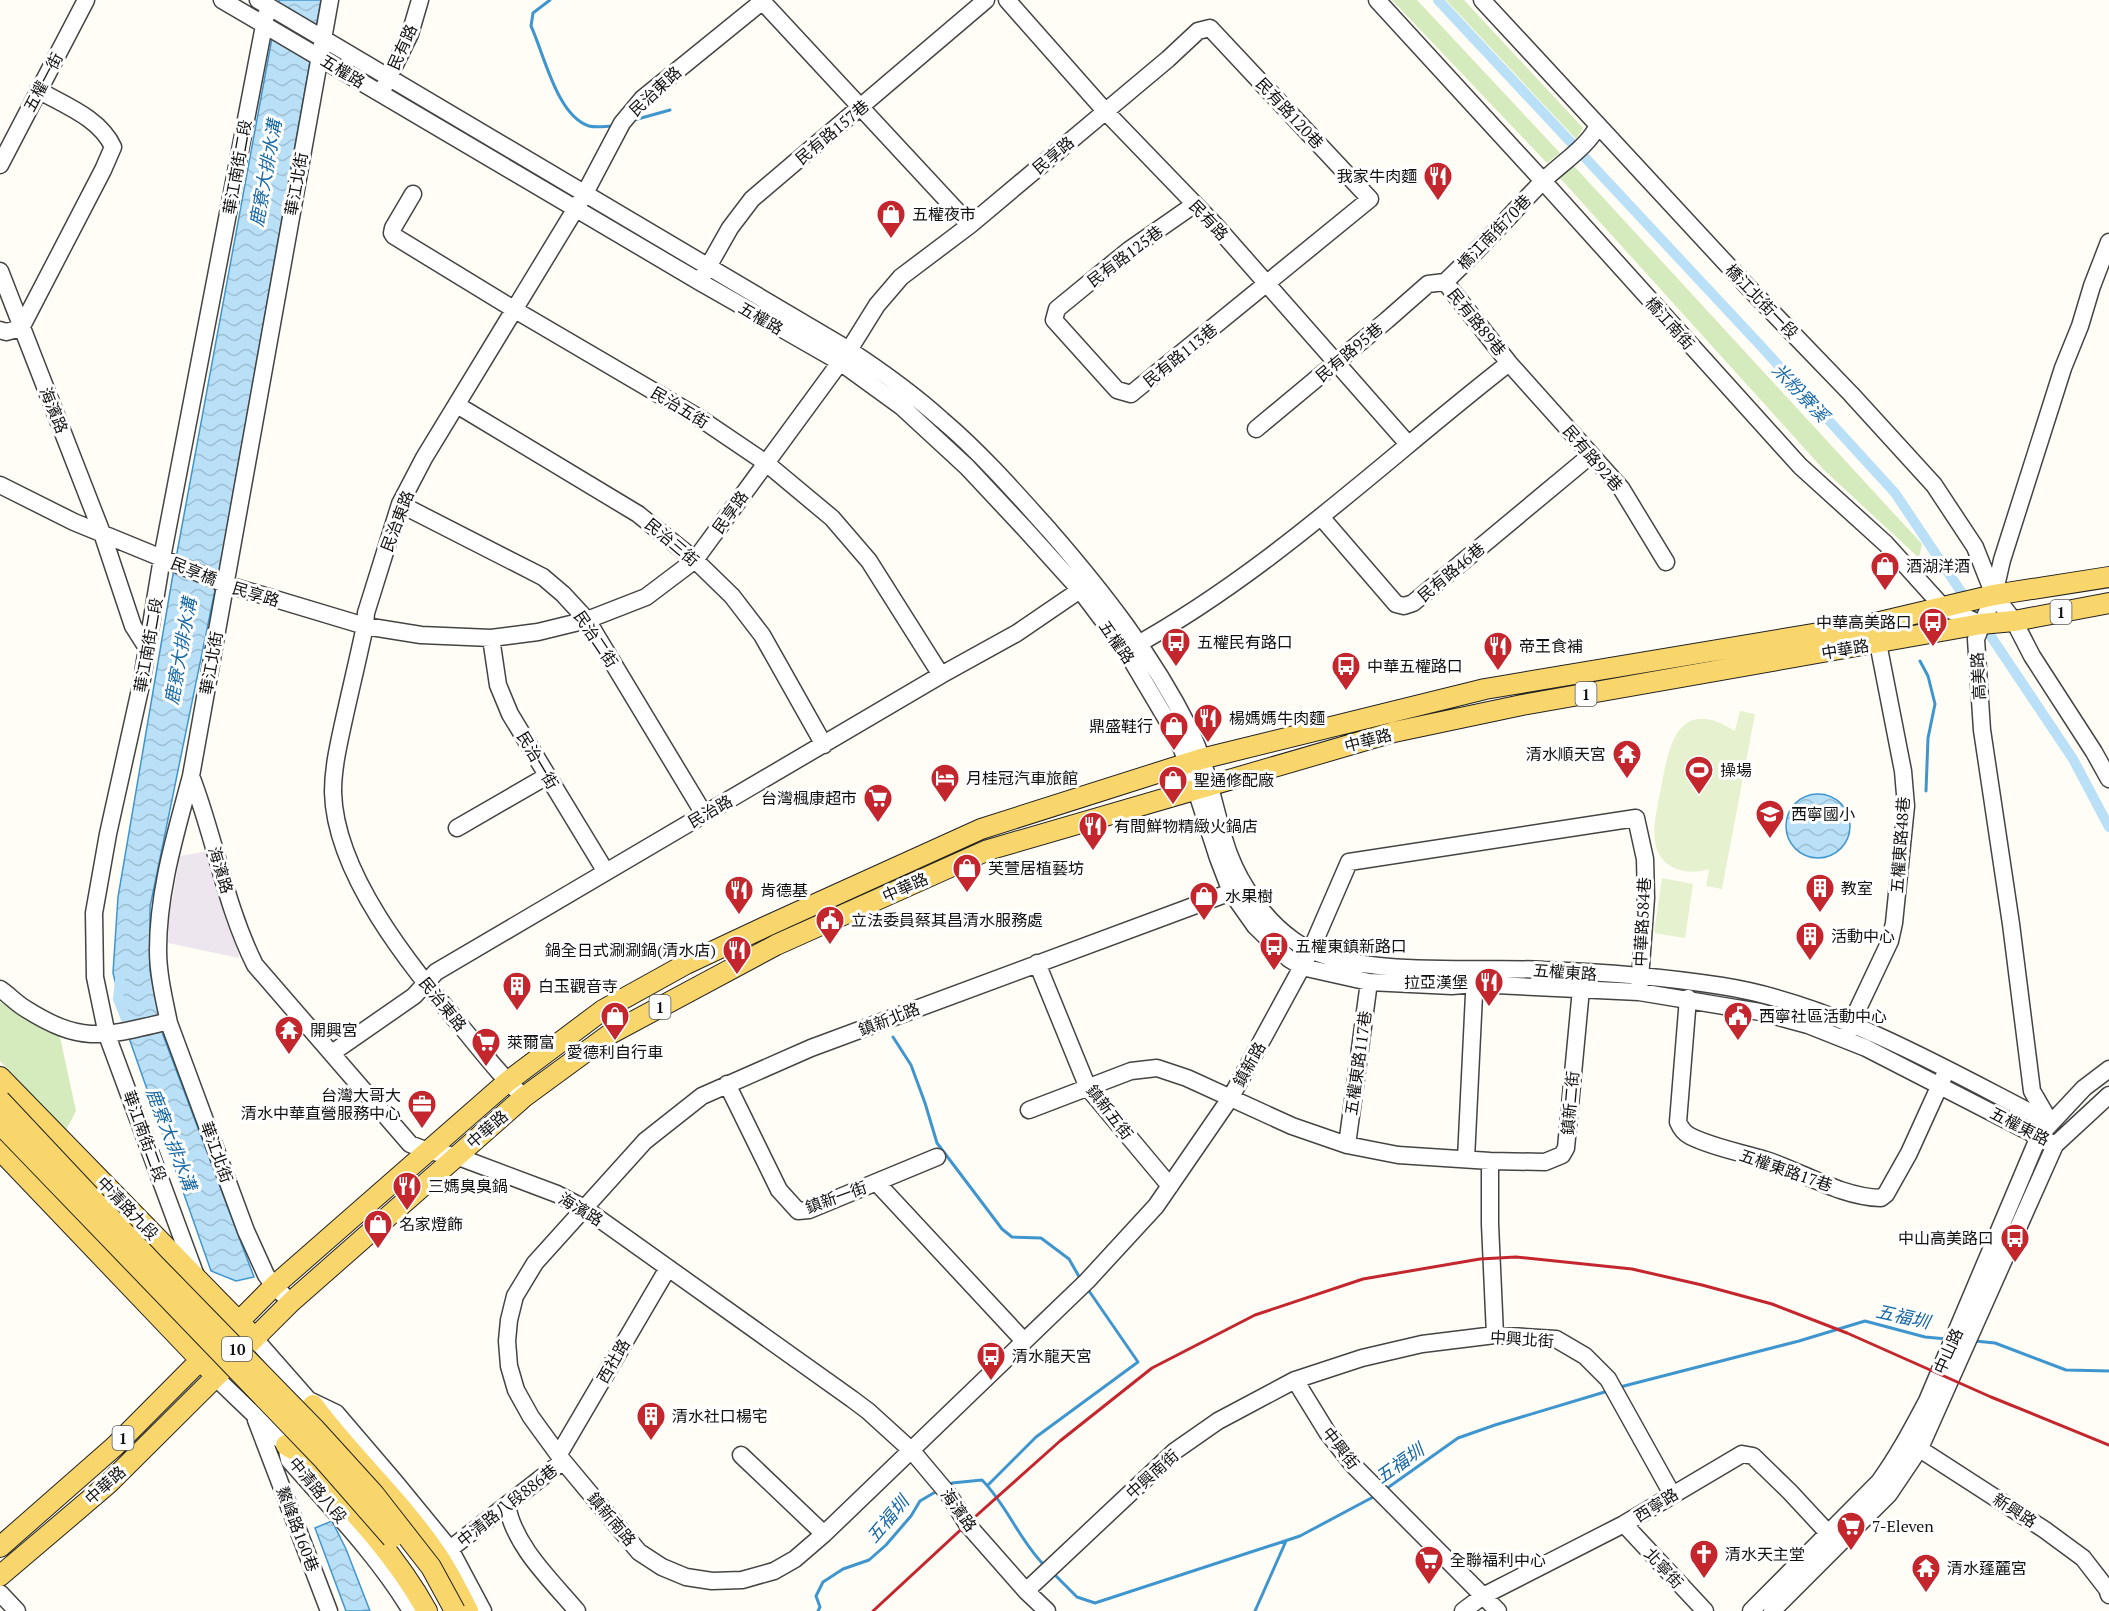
<svg xmlns="http://www.w3.org/2000/svg" width="2109" height="1611" viewBox="0 0 2109 1611" font-family="'PT Serif','Noto Sans TC',serif">
<style>
.industrial{fill:#eee6ef}
.grass{fill:#d5ebbd}
.pitch{fill:#e6f2cf}
.water{fill:url(#water-waves);stroke:#3f96cf;stroke-width:1.5}
.lines{fill:none;stroke-linecap:round;stroke-linejoin:round}
.stream{stroke:#3f96cf;stroke-width:3}
.canal{stroke:#b9e0f7;stroke-width:10}
.minor-casing{stroke:#444;stroke-width:19}
.major-casing{stroke:#222;stroke-width:22}
.minor{stroke:#fff;stroke-width:16}
.major{stroke:#f9d66b;stroke-width:20}
.rail{stroke:#c4262e;stroke-width:3}
.major-bridge-casing{stroke:#222;stroke-width:22;stroke-linecap:butt}
.major-bridge{stroke:#f9d66b;stroke-width:20}
.labels{text-anchor:middle;dominant-baseline:central;stroke-width:6;stroke-linejoin:round;paint-order:stroke}
.shield{fill:#fff;stroke:#585858;stroke-width:1.5}
.shield-label{font-size:15px;font-weight:bold;fill:#111}
.street-label{font-size:16px;fill:#111;stroke:#fff}
.poi-label{font-size:16px;fill:#111;stroke:#fff;text-anchor:start}
.water-label{font-size:18px;font-style:italic;fill:#1768a6;stroke:#fff}
</style>
<defs>
<pattern id="water-waves" width="16" height="10" patternUnits="userSpaceOnUse" patternTransform="scale(1.5)"><rect width="16" height="10" fill="#b9e0f7"/><path d="M0 5q4-4 8 0t8 0" fill="none" stroke="#9ebfd3"/></pattern>
</defs>
<rect width="100%" height="100%" fill="#fffdf5"/>
<path class="industrial" d="M208,851l30,92 1,15 -71,-15 1,-26 11,-61z"/>
<path class="grass" d="M1392,0h25l143,153 -13,10z
M1446,0h18l119,128 -7,11z
M1574,166l348,378 -3,14 -95,-88 -264,-292z
M0,1002l60,35 16,74 -10,19 -66,-69z"/>
<path class="pitch" d="M1740,711l15,3 -33,175 -16,-3 3,-17c-11,3 -21,4 -32,0 -34,-13 -21,-54 -16,-81 8,-45 18,-92 74,-57z
M1662,878l31,6 -8,54 -31,-5z"/>
<path class="water" d="M279,0h42l-99,556 -72,351v64l13,64 91,242 -18,4 -25,-10 -82,-233 -16,-65 5,-76 54,-317z
M1786 826a32 32 0 1 1 64 0a32 32 0 1 1-64 0Z
M332,1521l14,28 24,62h-24l-31,-83z"/>
<g class="lines">
<path class="stream" d="M550,0l-17,13 -2,13c13,28 26,90 58,100 7,2 17,0 24,0
M634,120l36,-10
M1920,661l8,15 7,28 -7,34 -2,53
M893,1037l18,28 14,38 12,40 65,86 10,8 29,1 28,21 12,21
M1975,1341l20,2 71,27 43,1
M1620,1387l179,-46 66,-20 60,16 22,2
M948,1485l4,-2 30,-3c25,25 37,60 62,85
M988,1485l48,-48 102,-75 -51,-74
M1386,1489l72,-51 37,-13 113,-34
M1053,1573l24,24 18,6 205,-67 75,-40
M818,1611l2,-4 -4,-11 7,-14 20,-13 26,-9 17,-15 25,-29 9,-15 17,-10
M1255,1611l31,-70"/>
<path class="canal" d="M1438,0l321,344 136,149 178,266 36,68
M120,980l-2,19 8,20"/>
<g class="minor-casing">
<path id="minor" d="M222,0l478,282 140,80 62,45 65,60 58,62 55,61 46,61 51,86 10,25 31,96 13,34 24,34 34,33 13,8 67,15 83,4 23,-2 164,8 121,20 48,13 58,23 189,97
M258,0l591,350c32,21 64,44 93,70 39,33 74,73 108,111 53,61 103,125 139,197 20,40 25,84 40,126 12,32 36,66 64,86 54,40 184,26 251,30 59,2 120,7 178,16 115,18 227,85 329,137
M761,0l209,225
M1007,0l99,112 110,114 192,218
M1377,0l166,181 257,285 86,78 57,63 38,17
M1482,0l265,286 104,108 83,91 41,62 19,48 20,26 18,35 62,96 15,27
M384,87l26,-53 10,-34
M0,165l86,-165
M413,194l-20,34 -1,5 2,3 121,74 186,109 65,44 66,55 37,43 72,114
M0,271l102,262 31,93 14,22
M704,274l26,-46 22,-29 234,-199
M1445,282l64,81 112,125 45,74
M1445,282c34,-32 65,-67 98,-101 16,-16 47,-36 55,-56
M0,330l6,2 15,-4 82,-158 10,-23c-13,-29 -49,-42 -75,-57
M457,405l181,109 57,46 37,36 30,39 62,110
M1256,429l131,-109 41,-36 17,-2
M0,485l74,37 151,62 140,42 56,9 70,3 47,-6 49,-12 59,-23 49,-37 154,-210 28,-45 24,-28 69,-52 198,-166 30,-28 12,-3 160,171 -239,195 -14,-4 -63,-70 3,-11 72,-59 66,-46
M400,504l143,73 20,17 24,26 117,194
M1321,517l75,87 8,2 9,-3 178,-148
M491,638l7,47 12,29 96,158
M1129,649c141,-77 255,-189 380,-286
M191,776c24,62 34,129 64,189l155,179 18,7 28,5 101,38 27,14 268,191 16,12 44,40 37,44 18,29 59,67 21,20
M457,828l90,-52
M1231,892l-420,156 -109,48 -57,45 -110,122 -20,33 -6,24 -2,21 2,25 7,24 15,27 32,44 76,91 23,15 24,10 26,4 30,-1 32,-9 21,-12 29,-25 263,-253 69,-75 75,-109 79,-145 39,-90 287,-44 9,41 1,39 -7,94
M1037,963l51,125 82,98
M0,989c9,6 17,15 26,20 54,34 76,28 135,14h8
M1688,998l-10,124c3,7 6,11 12,14 24,12 50,16 76,24 37,12 75,37 115,38l5,-4 23,-41 35,-77
M1846,1034l44,-93 4,-18 12,-117 -3,-35 -25,-128
M332,1053l82,-57 22,-24 505,-297 76,-42 63,-43 2,-8
M727,1084l52,106 19,21 11,-1 128,-53
M524,1097c-24,-21 -43,-47 -64,-72 -50,-60 -125,-151 -127,-233 0,-23 5,-45 10,-68 7,-32 15,-65 22,-98l1,-13 34,-109 24,-46 160,-263 38,-72 20,-24 122,-99
M1029,1110l102,-39 26,-3 30,10 105,48 55,19 51,10 92,6 55,1 17,-7 4,-7 15,-159
M2050,1122l-18,-31 -21,-167 -29,-194 -6,-91 18,-44 8,-35 61,-192 17,-42 12,-40 17,-44
M1347,1145l22,-163
M1466,1159l9,-185
M1490,1161v63l5,111
M877,1183l147,158
M196,1276l-89,-241 -12,-58 -1,-64 14,-79 33,-149 21,-127 104,-543
M291,1302l-17,-16 -8,-11 -20,-44 -77,-208c-5,-24 -11,-49 -11,-73 0,-60 18,-117 33,-174l139,-776
M255,1339l58,66
M216,1378l70,67 3,15c43,49 89,96 122,151
M1295,1380l32,52 26,33 145,146
M311,1401l25,12 59,69 55,67 33,62
M256,1420l73,191
M1912,1444l133,86 38,28 24,31 2,6
M559,1454l109,-186
M741,1455l83,79
M507,1505c7,41 44,75 70,106
M1624,1524l81,87
M450,1549l113,-88
M1026,1591l149,-140 43,-30 77,-41 67,-22 60,-14 73,-9 61,4 29,17 23,23 64,115
M0,1593l17,18
M1463,1611l20,-15 141,-72 118,-70 11,2 37,36 39,42
M1751,1611l128,-129c19,-26 33,-53 48,-81l112,-265 45,-48 25,-19
M1772,1611l117,-117 31,-46 135,-303 54,-50"/>
</g>
<g class="major-casing">
<path id="major" d="M0,1077l247,253
M0,1150l209,219
M313,1405c39,53 90,98 126,153 11,17 20,35 29,53
M286,1445l12,7c47,50 96,99 129,159
M0,1547l115,-101 159,-160 233,-204 96,-72 83,-46 81,-38 214,-97 220,-70 284,-70 382,-64 127,-30 115,-18
M0,1576l108,-92 183,-182 233,-205 86,-63 166,-89 212,-95 406,-118 128,-27 459,-81 33,-3 95,-18"/>
</g>
<use href="#minor" class="minor"/>
<use href="#major" class="major"/>
<path class="rail" d="M873,1611l94,-87 93,-83 92,-73 103,-53 108,-36 117,-20 36,-2 116,12 70,16 70,19 75,29 144,64 118,48"/>
<g class="major-bridge-casing">
<path id="major-bridge" d="M0,1100l154,164 161,165 59,65 57,73 24,44
M0,1124l321,333 71,81"/>
</g>
<use href="#major-bridge" class="major-bridge"/>
</g>
<defs>
<g id="restaurant-pin" transform="scale(1.5)"><path d="M0 17L-7.5 6A9.5 9.5 0 1 1 7.5 6Z" fill="#c4262e" stroke="#fff"/><path d="M-5-6h1v4h1v-4h1v4h1v-4h1v5L-1.5 .5V6h-2V.5L-5-1ZM5-6V6H3V1.5H1.5Q1.5-4 5-6Z" fill="#fff"/></g>
<g id="shop-pin" transform="scale(1.5)"><path d="M0 17L-7.5 6A9.5 9.5 0 1 1 7.5 6Z" fill="#c4262e" stroke="#fff"/><path d="M-5-2.5h2.3a2.7 3.5 0 0 1 5.4 0H5L5.5 6h-11ZM-1.5-2.5h3a1.5 2.3 0 0 0-3 0Z" fill="#fff"/></g>
<g id="bus-pin" transform="scale(1.5)"><path d="M0 17L-7.5 6A9.5 9.5 0 1 1 7.5 6Z" fill="#c4262e" stroke="#fff"/><path d="M-5-6H5V4H4V6H2V4H-2V6H-4V4H-5ZM-3.5-4V0h7V-4ZM-3.5 1.2v1.5H-2V1.2ZM2 1.2v1.5H3.5V1.2Z" fill="#fff"/></g>
<g id="temple-pin" transform="scale(1.5)"><path d="M0 17L-7.5 6A9.5 9.5 0 1 1 7.5 6Z" fill="#c4262e" stroke="#fff"/><path d="M0-6L5-2H3V0L6.5 2.5H4V6H1.5V3h-3V6H-4V2.5H-6.5L-3 0V-2H-5Z" fill="#fff"/></g>
<g id="stadium-pin" transform="scale(1.5)"><path d="M0 17L-7.5 6A9.5 9.5 0 1 1 7.5 6Z" fill="#c4262e" stroke="#fff"/><path d="M0-5a6.5 5 0 1 0 0 10a6.5 5 0 1 0 0-10ZM-3.5-1.8h7v3.6h-7Z" fill="#fff"/></g>
<g id="hotel-pin" transform="scale(1.5)"><path d="M0 17L-7.5 6A9.5 9.5 0 1 1 7.5 6Z" fill="#c4262e" stroke="#fff"/><path d="M-6-4.5h1.5V1H6V5H4.5V3h-9V5H-6ZM-4 0a1.8 1.8 0 1 1 3.6 0ZM.5 0V-2.5h3Q6-2.5 6 0Z" fill="#fff"/></g>
<g id="supermarket-pin" transform="scale(1.5)"><path d="M0 17L-7.5 6A9.5 9.5 0 1 1 7.5 6Z" fill="#c4262e" stroke="#fff"/><path d="M-6-5.5h2.5l.6 2H6L4.5 2H-2.5L-4.4-4H-6ZM-1.5 3.2a1.3 1.3 0 1 0 .1 0ZM3 3.2a1.3 1.3 0 1 0 .1 0Z" fill="#fff"/></g>
<g id="school-pin" transform="scale(1.5)"><path d="M0 17L-7.5 6A9.5 9.5 0 1 1 7.5 6Z" fill="#c4262e" stroke="#fff"/><path d="M0-5L7-2L0 1L-7-2ZM-4 1L0 2.5L4 1V4Q0 6-4 4Z" fill="#fff"/></g>
<g id="building-pin" transform="scale(1.5)"><path d="M0 17L-7.5 6A9.5 9.5 0 1 1 7.5 6Z" fill="#c4262e" stroke="#fff"/><path d="M-4-6H4V6H1V3H-1V6H-4ZM-2.5-4.3h1.7v1.8h-1.7ZM.8-4.3h1.7v1.8H.8ZM-2.5-1h1.7V.8h-1.7ZM.8-1h1.7V.8H.8Z" fill="#fff"/></g>
<g id="civic-pin" transform="scale(1.5)"><path d="M0 17L-7.5 6A9.5 9.5 0 1 1 7.5 6Z" fill="#c4262e" stroke="#fff"/><path d="M-.6-6.5H3V-4.5H.6V-3L4-1V1h2V6H-6V1h2V-1L-.6-3ZM-1.2 2.5V6h2.4V2.5Z" fill="#fff"/></g>
<g id="office-pin" transform="scale(1.5)"><path d="M0 17L-7.5 6A9.5 9.5 0 1 1 7.5 6Z" fill="#c4262e" stroke="#fff"/><path d="M-6-3h4V-5.5h4V-3h4V5H-6ZM-1-4.5V-3h2v-1.5ZM-6 0V1H6V0Z" fill="#fff"/></g>
<g id="church-pin" transform="scale(1.5)"><path d="M0 17L-7.5 6A9.5 9.5 0 1 1 7.5 6Z" fill="#c4262e" stroke="#fff"/><path d="M-1.2-6h2.4v3.5h3.3v2.4h-3.3V6h-2.4V-.1h-3.3v-2.4h3.3Z" fill="#fff"/></g>
</defs>
<g fill-rule="evenodd">
<use href="#restaurant-pin" x="1438" y="176"/>
<use href="#shop-pin" x="891" y="214"/>
<use href="#shop-pin" x="1885" y="566"/>
<use href="#bus-pin" x="1933" y="622"/>
<use href="#bus-pin" x="1176" y="642"/>
<use href="#restaurant-pin" x="1498" y="646"/>
<use href="#bus-pin" x="1346" y="666"/>
<use href="#restaurant-pin" x="1208" y="718"/>
<use href="#shop-pin" x="1174" y="726"/>
<use href="#temple-pin" x="1627" y="754"/>
<use href="#stadium-pin" x="1699" y="770"/>
<use href="#hotel-pin" x="945" y="778"/>
<use href="#shop-pin" x="1173" y="780"/>
<use href="#supermarket-pin" x="878" y="798"/>
<use href="#school-pin" x="1770" y="814"/>
<use href="#restaurant-pin" x="1093" y="826"/>
<use href="#shop-pin" x="967" y="868"/>
<use href="#building-pin" x="1820" y="888"/>
<use href="#restaurant-pin" x="739" y="890"/>
<use href="#shop-pin" x="1204" y="896"/>
<use href="#civic-pin" x="830" y="920"/>
<use href="#building-pin" x="1810" y="936"/>
<use href="#bus-pin" x="1274" y="946"/>
<use href="#restaurant-pin" x="737" y="950"/>
<use href="#restaurant-pin" x="1489" y="982"/>
<use href="#building-pin" x="517" y="986"/>
<use href="#shop-pin" x="615" y="1016"/>
<use href="#civic-pin" x="1738" y="1016"/>
<use href="#temple-pin" x="289" y="1030"/>
<use href="#supermarket-pin" x="486" y="1042"/>
<use href="#office-pin" x="422" y="1104"/>
<use href="#restaurant-pin" x="407" y="1186"/>
<use href="#shop-pin" x="378" y="1224"/>
<use href="#bus-pin" x="2015" y="1238"/>
<use href="#bus-pin" x="991" y="1356"/>
<use href="#building-pin" x="651" y="1416"/>
<use href="#supermarket-pin" x="1851" y="1526"/>
<use href="#church-pin" x="1704" y="1554"/>
<use href="#supermarket-pin" x="1429" y="1560"/>
<use href="#temple-pin" x="1926" y="1568"/>
</g>
<g class="labels">
<g class="shield">
<rect x="2050.5" y="600" width="21" height="24" rx="4.5"/>
<rect x="1575.5" y="682" width="21" height="24" rx="4.5"/>
<rect x="649.5" y="995" width="21" height="24" rx="4.5"/>
<rect x="222" y="1337" width="30" height="24" rx="4.5"/>
<rect x="112.5" y="1426" width="21" height="24" rx="4.5"/>
</g>
<g class="shield-label">
<text x="2061" y="612">1</text>
<text x="1586" y="694">1</text>
<text x="660" y="1007">1</text>
<text x="237" y="1349">10</text>
<text x="123" y="1438">1</text>
</g>
<g class="street-label">
<text transform="translate(402 47) rotate(-66)">民有路</text>
<text transform="translate(343 71) rotate(31)">五權路</text>
<text transform="translate(43 82) rotate(-62)">五權一街</text>
<text transform="translate(655 91) rotate(-43)">民治東路</text>
<text transform="translate(1290 113) rotate(47)">民有路120巷</text>
<text transform="translate(832 132) rotate(-40)">民有路157巷</text>
<text transform="translate(1053 155) rotate(-40)">民享路</text>
<text transform="translate(237 167) rotate(-80)">華江南街二段</text>
<text transform="translate(296 184) rotate(-80)">華江北街</text>
<text transform="translate(1209 220) rotate(47)">民有路</text>
<text transform="translate(1494 232) rotate(-46)">橋江南街70巷</text>
<text transform="translate(1125 256) rotate(-37)">民有路125巷</text>
<text transform="translate(1762 301) rotate(46)">橋江北街一段</text>
<text transform="translate(761 318) rotate(30)">五權路</text>
<text transform="translate(1477 322) rotate(51)">民有路89巷</text>
<text transform="translate(1670 323) rotate(48)">橋江南街</text>
<text transform="translate(1349 352) rotate(-40)">民有路95巷</text>
<text transform="translate(1180 355) rotate(-39)">民有路113巷</text>
<text transform="translate(680 407) rotate(31)">民治五街</text>
<text transform="translate(54 410) rotate(68)">海濱路</text>
<text transform="translate(1593 458) rotate(49)">民有路92巷</text>
<text transform="translate(730 512) rotate(-54)">民享路</text>
<text transform="translate(397 521) rotate(-69)">民治東路</text>
<text transform="translate(672 542) rotate(40)">民治三街</text>
<text transform="translate(194 571) rotate(22)">民享橋</text>
<text transform="translate(1451 572) rotate(-40)">民有路46巷</text>
<text transform="translate(256 594) rotate(17)">民享路</text>
<text transform="translate(596 639) rotate(56)">民治二街</text>
<text transform="translate(1117 642) rotate(55)">五權路</text>
<text transform="translate(148 645) rotate(-80)">華江南街二段</text>
<text transform="translate(1845 649) rotate(-10)">中華路</text>
<text transform="translate(211 663) rotate(-80)">華江北街</text>
<text transform="translate(1978 676) rotate(-93)">高美路</text>
<text transform="translate(1368 740) rotate(-15)">中華路</text>
<text transform="translate(538 760) rotate(59)">民治一街</text>
<text transform="translate(710 811) rotate(-30)">民治路</text>
<text transform="translate(1900 845) rotate(-86)">五權東路48巷</text>
<text transform="translate(221 870) rotate(73)">海濱路</text>
<text transform="translate(905 887) rotate(-24)">中華路</text>
<text transform="translate(1642 922) rotate(-87)">中華路584巷</text>
<text transform="translate(1565 972) rotate(4)">五權東路</text>
<text transform="translate(443 1004) rotate(51)">民治東路</text>
<text transform="translate(889 1019) rotate(-21)">鎮新北路</text>
<text transform="translate(1358 1063) rotate(-82)">五權東路117巷</text>
<text transform="translate(1249 1064) rotate(-61)">鎮新路</text>
<text transform="translate(1570 1103) rotate(-85)">鎮新二街</text>
<text transform="translate(1110 1112) rotate(52)">鎮新五街</text>
<text transform="translate(2020 1126) rotate(27)">五權東路</text>
<text transform="translate(487 1129) rotate(-41)">中華路</text>
<text transform="translate(145 1136) rotate(70)">華江南街二段</text>
<text transform="translate(217 1152) rotate(70)">華江北街</text>
<text transform="translate(1786 1170) rotate(19)">五權東路17巷</text>
<text transform="translate(836 1197) rotate(-20)">鎮新一街</text>
<text transform="translate(128 1208) rotate(46)">中清路九段</text>
<text transform="translate(581 1209) rotate(31)">海濱路</text>
<text transform="translate(1522 1339) rotate(4)">中興北街</text>
<text transform="translate(1948 1351) rotate(-66)">中山路</text>
<text transform="translate(613 1361) rotate(-60)">西社路</text>
<text transform="translate(1341 1448) rotate(52)">中興街</text>
<text transform="translate(1152 1474) rotate(-42)">中興南街</text>
<text transform="translate(105 1485) rotate(-42)">中華路</text>
<text transform="translate(318 1490) rotate(50)">中清路八段</text>
<text transform="translate(507 1505) rotate(-38)">中清路八段886巷</text>
<text transform="translate(1656 1505) rotate(-32)">西寧路</text>
<text transform="translate(959 1510) rotate(54)">海濱路</text>
<text transform="translate(2015 1510) rotate(33)">新興路</text>
<text transform="translate(612 1519) rotate(50)">鎮新南路</text>
<text transform="translate(298 1529) rotate(69)">鰲峰路160巷</text>
<text transform="translate(1664 1568) rotate(47)">北寧街</text>
</g>
<g class="poi-label">
<text x="1417" y="176" text-anchor="end">我家牛肉麵</text>
<text x="912" y="214">五權夜市</text>
<text x="1906" y="566">酒湖洋酒</text>
<text x="1912" y="622" text-anchor="end">中華高美路口</text>
<text x="1197" y="642">五權民有路口</text>
<text x="1519" y="646">帝王食補</text>
<text x="1367" y="666">中華五權路口</text>
<text x="1229" y="718">楊媽媽牛肉麵</text>
<text x="1153" y="726" text-anchor="end">鼎盛鞋行</text>
<text x="1606" y="754" text-anchor="end">清水順天宮</text>
<text x="1720" y="770">操場</text>
<text x="966" y="778">月桂冠汽車旅館</text>
<text x="1194" y="780">聖通修配廠</text>
<text x="857" y="798" text-anchor="end">台灣楓康超市</text>
<text x="1791" y="814">西寧國小</text>
<text x="1114" y="826">有間鮮物精緻火鍋店</text>
<text x="988" y="868">芙萱居植藝坊</text>
<text x="1841" y="888">教室</text>
<text x="760" y="890">肯德基</text>
<text x="1225" y="896">水果樹</text>
<text x="851" y="920">立法委員蔡其昌清水服務處</text>
<text x="1831" y="936">活動中心</text>
<text x="1295" y="946">五權東鎮新路口</text>
<text x="716" y="950" text-anchor="end">鍋全日式涮涮鍋(清水店)</text>
<text x="1468" y="982" text-anchor="end">拉亞漢堡</text>
<text x="538" y="986">白玉觀音寺</text>
<text x="1759" y="1016">西寧社區活動中心</text>
<text x="310" y="1030">開興宮</text>
<text x="507" y="1042">萊爾富</text>
<text x="615" y="1052" text-anchor="middle">愛德利自行車</text>
<text x="401" y="1095" text-anchor="end">台灣大哥大<tspan x="401" dy="18">清水中華直營服務中心</tspan></text>
<text x="428" y="1186">三媽臭臭鍋</text>
<text x="399" y="1224">名家燈飾</text>
<text x="1994" y="1238" text-anchor="end">中山高美路口</text>
<text x="1012" y="1356">清水龍天宮</text>
<text x="672" y="1416">清水社口楊宅</text>
<text x="1872" y="1526">7-Eleven</text>
<text x="1725" y="1554">清水天主堂</text>
<text x="1450" y="1560">全聯福利中心</text>
<text x="1947" y="1568">清水蓬麓宮</text>
</g>
<g class="water-label">
<text transform="translate(265 173) rotate(-80)">鹿寮大排水溝</text>
<text transform="translate(1801 392) rotate(47)">米粉寮溪</text>
<text transform="translate(180 651) rotate(-80)">鹿寮大排水溝</text>
<text transform="translate(172 1139) rotate(69)">鹿寮大排水溝</text>
<text transform="translate(1903 1316) rotate(13)">五福圳</text>
<text transform="translate(1399 1463) rotate(-35)">五福圳</text>
<text transform="translate(887 1519) rotate(-50)">五福圳</text>
</g>
</g>
</svg>
